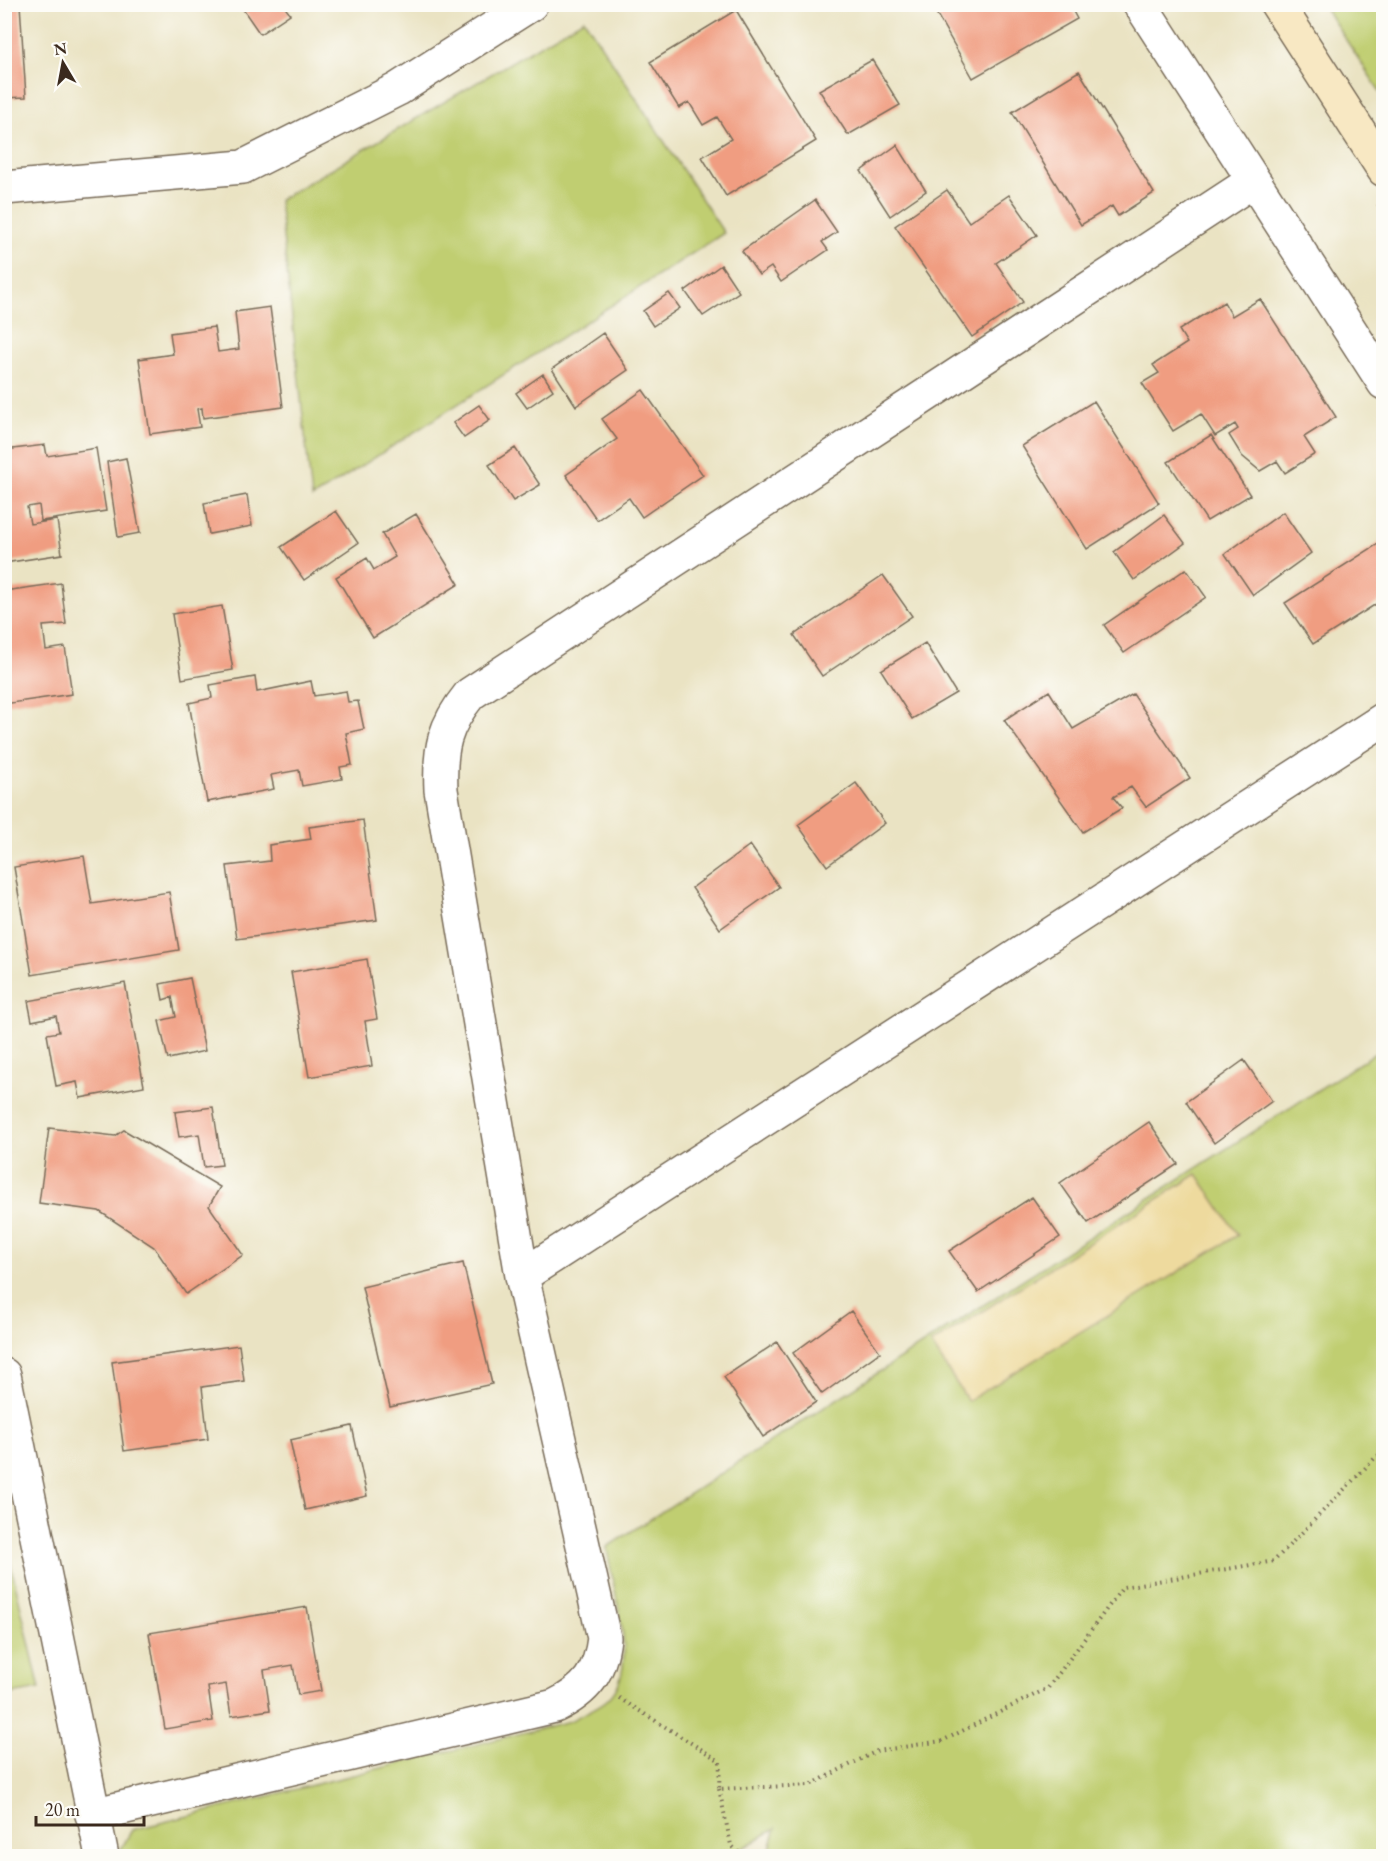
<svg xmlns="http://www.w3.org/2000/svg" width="1388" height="1861" viewBox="0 0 1388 1861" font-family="'EB Garamond',serif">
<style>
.green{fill:#c0ce71;stroke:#7e7c48;stroke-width:1.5}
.sand{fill:#eeda9e;stroke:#94825e;stroke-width:1.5}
.building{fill:#f09d81}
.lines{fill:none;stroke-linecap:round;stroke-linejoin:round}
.street-casing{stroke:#786b58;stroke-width:36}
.secondary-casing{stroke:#786b58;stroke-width:36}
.path{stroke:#786b58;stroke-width:4;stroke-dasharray:1.5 4.5;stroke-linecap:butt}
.street{stroke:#fff;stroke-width:33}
.secondary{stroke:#f8e8c3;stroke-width:33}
</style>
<rect width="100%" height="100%" fill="#fdfcf7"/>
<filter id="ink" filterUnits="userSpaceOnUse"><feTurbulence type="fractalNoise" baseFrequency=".0167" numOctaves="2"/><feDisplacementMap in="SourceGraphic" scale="12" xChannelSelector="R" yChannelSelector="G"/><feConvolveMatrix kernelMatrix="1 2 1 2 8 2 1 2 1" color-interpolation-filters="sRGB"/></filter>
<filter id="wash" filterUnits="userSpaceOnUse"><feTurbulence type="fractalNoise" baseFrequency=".008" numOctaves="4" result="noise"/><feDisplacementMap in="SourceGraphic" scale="24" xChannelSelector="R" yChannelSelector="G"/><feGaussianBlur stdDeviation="1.35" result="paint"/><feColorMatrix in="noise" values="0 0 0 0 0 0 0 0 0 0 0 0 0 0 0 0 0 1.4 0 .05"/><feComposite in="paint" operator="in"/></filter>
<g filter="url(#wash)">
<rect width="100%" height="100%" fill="#eae3c3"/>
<path class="green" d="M1323,5h60v91z
M584,19l140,214 -412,265 -33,-298z
M1383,1048v808h-615l8,-28 -46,28h-610l1,-7 11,-19 438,-109c12,-7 28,-13 37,-21 36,-32 4,-112 0,-153z
M5,1540l35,149 -35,6h-1z"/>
<path class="sand" d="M1197,1174l41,61 -270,166 -37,-57z"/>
<g id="blocks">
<path class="building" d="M4,4h16l6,93 -22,1z
M931,4h138l8,15 -104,59z
M240,5h43l7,9 -30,20z
M736,10l80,131 -90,55 -24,-39 29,-18 -14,-22 -14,8 -14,-23 -10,6 -29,-46z
M872,60l28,45 -52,30 -29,-45z
M1079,71l75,122 -36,23 -6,-10 -31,19 -69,-113z
M897,145l29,46 -36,25 -29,-45z
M947,190l22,32 40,-27 28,40 -41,28 27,39 -51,35 -77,-111z
M815,200l22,32 -15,10 6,8 -47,32 -10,-15 -12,8 -17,-24z
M721,265l18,27 -36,24 -18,-25z
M669,293l11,15 -27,18 -10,-15z
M1260,299l76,118 -32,20 11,17 -30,19 -8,-12 -17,10 -18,-15 -13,-21 9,-6 -3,-5 -20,12 -14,-22 -28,17 -31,-48 17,-10 -6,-8 34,-22 -8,-13 45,-28 8,14z
M270,307l13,100 -80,11 -1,-10 -5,1 3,18 -50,7 -11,-75 34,-5 -3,-21 44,-6 4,25 21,-3 -4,-37z
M603,333l25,37 -52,36 -24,-37z
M543,374l10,16 -26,18 -11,-15z
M643,390l60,85 -61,42 -13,-19 -32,22 -31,-45 51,-36 -15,-20z
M1094,401l65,102 -72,46 -65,-103z
M479,405l11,15 -26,18 -11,-15z
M1211,435l39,60 -43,26 -39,-59z
M45,445l2,11 49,-8 10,63 -65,10 -2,-16 -12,2 3,17 27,-4 5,34 -58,9v-96h4l-3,-17z
M515,448l25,37 -27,16 -24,-36z
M126,458l14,75 -22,4 -11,-75z
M247,495l5,31 -43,8 -5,-31z
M336,511l22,32 -54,37 -23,-33z
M1283,512l28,41 -58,42 -28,-41z
M416,514l43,70 -86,54 -37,-61 31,-19 7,12 21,-13 -13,-23z
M1164,515l21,28 -51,37 -20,-28z
M1384,540v59l-71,45 -28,-41z
M1186,569l20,28 -82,56 -20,-28z
M883,575l29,41 -90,60 -28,-41z
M61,583l5,41 -23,2 3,24 19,-3 7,47 -68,10v-113z
M222,606l11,64 -51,9 -10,-65z
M925,643l31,50 -44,26 -31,-49z
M255,677l2,15 54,-11 3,15 32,-5 2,11 10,-1 6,28 -18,4 6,32 -12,2 2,12 -40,7 -3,-16 -28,5 3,14 -67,13 -18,-99 23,-5 -2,-13z
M1049,691l24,38 60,-35 57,84 -44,29 -15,-20 -18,10 9,11 -39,24 -79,-112z
M856,783l29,40 -58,43 -29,-41z
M363,820l14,100 -140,19 -10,-73 43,-5 -1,-16 42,-6 -2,-12z
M750,845l29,42 -59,42 -28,-41z
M84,856l8,48 77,-12 10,58 -147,25 -18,-108z
M367,959l10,60 -12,2 7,45 -63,11 -18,-105z
M190,978l15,73 -37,8 -9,-38 17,-4 -4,-20 -9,3 -3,-16z
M125,983l19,103 -64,12 -3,-16 -21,4 -9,-52 12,-2 -3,-16 -24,5 -4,-20z
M1244,1060l28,41 -58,42 -28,-41z
M213,1107l9,58 -18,2 -5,-33 -20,3 -4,-25z
M1149,1122l29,42 -90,59 -28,-40z
M49,1128l66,8 9,-6 96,57 -11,19 34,49 -57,39 -32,-47 -55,-36 -60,-8z
M1032,1197l28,40 -82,55 -29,-41z
M463,1263l29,121 -102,23 -28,-120z
M851,1311l29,41 -58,42 -29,-41z
M777,1342l39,60 -53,35 -39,-60z
M239,1345l5,36 -42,6 6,52 -84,12 -12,-89z
M352,1426l15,70 -62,14 -15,-70z
M307,1607l14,84 -23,4 -5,-30 -29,5 6,40 -39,6 -5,-32 -18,3 5,34 -48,8 -16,-96z"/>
</g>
</g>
<g filter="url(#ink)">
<use href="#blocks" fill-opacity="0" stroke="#786b58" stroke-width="1.5"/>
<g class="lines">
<g class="street-casing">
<path id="street" d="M1140,4l244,379
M4,188l239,-21 155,-78 133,-85
M522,1276l862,-557
M4,1375l98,481
M92,1815l463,-109c32,-16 45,-33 49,-68l-82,-362 -81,-486c-2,-42 3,-64 29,-96l783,-513"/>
</g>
<g class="secondary-casing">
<path id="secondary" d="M1277,4l107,166"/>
</g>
<path class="path" d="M1378,204l6,9
M619,1698l101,63 -1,28 91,-4 67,-34 65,-10 106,-53 75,-101 151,-26 103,-105 7,-3
M719,1789l12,56 11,11"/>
<use href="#street" class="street"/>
<use href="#secondary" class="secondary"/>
</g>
</g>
<rect width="1388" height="1861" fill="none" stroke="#fdfcf7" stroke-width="24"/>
<g transform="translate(63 63) rotate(350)" stroke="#fdfcf7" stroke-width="4.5" paint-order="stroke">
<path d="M0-4.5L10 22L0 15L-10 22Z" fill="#3b2a1e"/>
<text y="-9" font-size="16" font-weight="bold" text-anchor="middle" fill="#3b2a1e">N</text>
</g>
<path d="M36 1816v9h108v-9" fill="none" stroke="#3b2a1e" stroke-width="3"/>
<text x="45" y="1816" font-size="18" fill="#3b2a1e" stroke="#fdfcf7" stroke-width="4.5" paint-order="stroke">20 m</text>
</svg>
